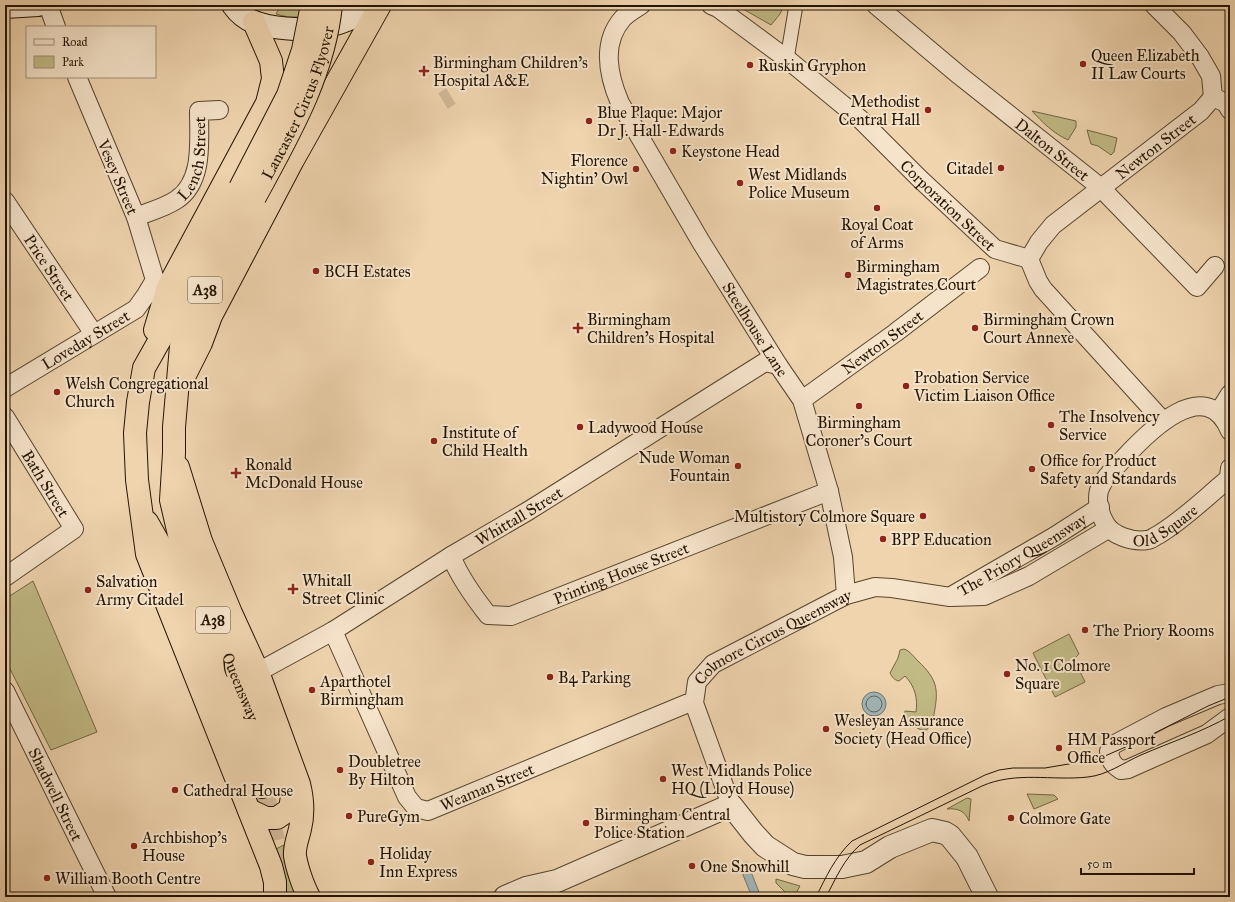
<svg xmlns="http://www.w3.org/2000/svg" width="1235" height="902" viewBox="0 0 1235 902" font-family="'IM FELL Great Primer',serif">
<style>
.green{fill:#c1ba85;stroke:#726744}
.water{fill:#a0b5b7;stroke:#6e756f}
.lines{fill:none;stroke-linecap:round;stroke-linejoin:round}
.shore{stroke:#62645c;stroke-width:1}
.minor-tunnel{stroke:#d0b794;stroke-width:18;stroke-dasharray:18 9;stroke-linecap:butt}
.trunk-tunnel{stroke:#d0b794;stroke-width:22;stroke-dasharray:22 11;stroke-linecap:butt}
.pedestrian-casing{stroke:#56442d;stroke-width:15}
.minor-casing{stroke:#56442d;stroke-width:20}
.tertiary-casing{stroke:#56442d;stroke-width:24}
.secondary-casing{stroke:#231402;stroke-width:24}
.trunk-casing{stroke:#231402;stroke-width:24}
.pedestrian{stroke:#f5e3ca;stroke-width:13}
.minor{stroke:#f5e3ca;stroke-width:18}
.tertiary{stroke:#f5e3ca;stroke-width:22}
.secondary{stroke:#f5e3ca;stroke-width:22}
.trunk{stroke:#efd4ae;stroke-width:22}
.tram{stroke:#231402;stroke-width:1}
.trunk-bridge-casing{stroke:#231402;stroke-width:24;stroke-linecap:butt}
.trunk-bridge{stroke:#efd4ae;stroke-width:22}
.poi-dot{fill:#8f2418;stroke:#f5e3ca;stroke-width:1.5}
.labels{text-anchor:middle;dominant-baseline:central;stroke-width:4;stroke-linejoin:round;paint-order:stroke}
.shield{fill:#f5e3ca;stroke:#62523e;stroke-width:1}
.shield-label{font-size:15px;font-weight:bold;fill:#231402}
.poi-label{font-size:16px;fill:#231402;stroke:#f5e3ca;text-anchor:start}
.street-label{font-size:16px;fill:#231402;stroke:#f5e3ca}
</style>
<rect width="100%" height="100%" fill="#efd4ae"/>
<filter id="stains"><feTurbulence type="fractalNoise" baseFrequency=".005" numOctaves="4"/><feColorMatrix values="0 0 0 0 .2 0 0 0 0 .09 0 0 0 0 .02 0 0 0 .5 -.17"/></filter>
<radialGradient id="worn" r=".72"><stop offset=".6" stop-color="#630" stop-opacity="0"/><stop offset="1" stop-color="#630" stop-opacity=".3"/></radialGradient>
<path class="green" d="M281,5h20l-2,12h-11l-12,-3z
M736,5h48l-4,9 -9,11z
M1032,111l44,10v6l-8,13c-15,-7 -25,-17 -36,-29z
M1087,130l30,8 -3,14 -3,3 -13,-9 -7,-2z
M33,581l64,151 -46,18 -46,-91v-60z
M1069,634l10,20 -5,5 11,23 -30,15 -22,-44z
M904,649c6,2 10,8 14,12 19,18 21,28 16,53 -1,7 -2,12 -8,16h-5l-16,-9 -1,-5 1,-5 11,1c2,-13 -1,-26 -11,-36l-6,5c-5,-1 -7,-4 -9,-8l8,-15 2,-8z
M1027,794l27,1 4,4 -24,10z
M967,798l4,1 -2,22c-4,-10 -11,-13 -22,-12z
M284,845c1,18 5,36 13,52h-10l-4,-19 -9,-28z
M776,879l24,7 -6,11h-4l-14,-14z"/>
<path class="water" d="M862 704a12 12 0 1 1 24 0a12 12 0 1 1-24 0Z
M747,862l14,35h-9l-13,-32z"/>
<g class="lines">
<path class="shore" d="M866 704a8 8 0 1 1 16 0a8 8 0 1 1-16 0Z"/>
<path class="minor-tunnel" d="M443,101l8,-5"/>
<path class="trunk-tunnel" d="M262,787l20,89"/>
<g class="pedestrian-casing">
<path id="pedestrian" d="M787,59l9,-54"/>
</g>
<g class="minor-casing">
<g id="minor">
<path d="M48,5l8,22"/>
<path id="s1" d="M641,5c-6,4 -13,8 -18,13 -22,25 -15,57 -3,85l81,139 77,123 24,35 27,91 14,66 3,38"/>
<path id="s2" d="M711,5l7,3 69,51 73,60 59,59 76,71 34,10"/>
<path id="s3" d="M876,5l83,70 141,112 97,100 18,-21"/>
<path d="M1154,5l28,28 18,24 11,19 2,21"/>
<path d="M1213,97l13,6 4,7"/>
<path id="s4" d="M5,201l89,133"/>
<path id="s5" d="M136,217c12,-5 28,-9 40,-17 28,-18 23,-59 23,-89l20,-1"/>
<path id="s6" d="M1029,259l10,-17 14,-17 148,-114 12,-14"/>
<path d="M1029,259l9,22 5,8 120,132"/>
<path id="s7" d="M5,388l131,-79 10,-14 9,-15 -19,-63 -59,-140"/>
<path id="s8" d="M802,400l93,-67 85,-65"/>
<path d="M1218,413l12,-19"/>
<path id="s9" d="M5,417l69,112 -69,48"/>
<path id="s10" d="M1230,431c-24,-58 -82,1 -106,27 -7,8 -18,17 -23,28 -6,10 -2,27 4,37 7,13 28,19 42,17 4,0 8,-4 11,-5 25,-15 46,-36 69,-55l2,-3 1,-9"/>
<path id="s11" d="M451,556c9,22 22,40 37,59l23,1 318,-125"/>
<path id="s12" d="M953,595l102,-59 45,-29"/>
<path id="s13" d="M333,631l74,166 9,11 12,3 258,-107 8,-1"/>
<path id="s14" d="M258,672l75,-41 118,-75 77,-45 237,-149 13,3"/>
<path id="s15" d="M5,691l102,206"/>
<path d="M1230,693l-12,2 -52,22 -53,28 -4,6c1,10 4,14 12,19l7,-1 79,-35 23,-17"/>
<path id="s16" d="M731,805l-37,-102 3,-21 16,-18 133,-69 29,-8 17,1 58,9 34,-1 45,-20 79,-47"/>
</g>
</g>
<g class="tertiary-casing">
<path id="tertiary" d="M505,897l21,-9 31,-7 174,-76 22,28 12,13 28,18 12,3h37l24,-5 24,-15 42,-17 13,3 5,3 17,21 20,40"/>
</g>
<g class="secondary-casing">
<path id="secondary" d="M233,5c5,7 13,14 21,17 15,6 48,9 64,6 20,-3 39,-11 56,-23
M5,7l33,-2"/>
</g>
<g class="trunk-casing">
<g id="trunk">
<path d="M240,188l-65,125 -31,55 -6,34 -3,31 2,47 10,74 124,312 4,16v15"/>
<path id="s17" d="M255,197l-57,105 -17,44 -7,81v26l-3,47 12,52 26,57 71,173"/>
<path d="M155,330l13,-43 99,-184 6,-24 -2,-18 -17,-39"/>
<path d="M183,379l18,-36 10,-27 82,-156 87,-155"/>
<path d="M178,467l23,74 30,72 27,59 41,112c4,16 5,29 1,45 -2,9 -6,18 -5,27 2,12 8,30 14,41"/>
<path d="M147,522l22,39 93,226"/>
<path d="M249,810l17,8h11l13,-9 4,-26"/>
</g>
</g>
<use href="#pedestrian" class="pedestrian"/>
<use href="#minor" class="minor"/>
<use href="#tertiary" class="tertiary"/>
<use href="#secondary" class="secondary"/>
<use href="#trunk" class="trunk"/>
<path class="tram" d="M816,897c10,-20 19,-40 36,-56l133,-66 14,-5 14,-2h32l53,-9 39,-17 71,-36 22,-9
M826,897c10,-19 18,-38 34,-52l122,-59c34,-15 70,-5 106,-9 19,-2 35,-14 53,-22 30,-13 61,-23 89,-39"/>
<g class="trunk-bridge-casing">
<g id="trunk-bridge">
<path d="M240,188l48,-93 15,-45 9,-45"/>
<path id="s18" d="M255,197c33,-61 69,-122 76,-192"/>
</g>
</g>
<use href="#trunk-bridge" class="trunk-bridge"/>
</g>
<g class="poi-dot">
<circle cx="1083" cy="64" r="4"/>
<circle cx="750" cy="65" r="4"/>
<path d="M422 65h4v4h4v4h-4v4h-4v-4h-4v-4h4z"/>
<circle cx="928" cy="110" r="4"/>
<circle cx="589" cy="121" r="4"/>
<circle cx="673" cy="151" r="4"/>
<circle cx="1001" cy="168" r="4"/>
<circle cx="636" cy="169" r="4"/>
<circle cx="740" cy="183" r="4"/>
<circle cx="877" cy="208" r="4"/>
<circle cx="316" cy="271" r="4"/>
<circle cx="848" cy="275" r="4"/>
<path d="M576 322h4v4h4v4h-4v4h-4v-4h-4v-4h4z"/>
<circle cx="975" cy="328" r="4"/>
<circle cx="906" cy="386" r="4"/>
<circle cx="57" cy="392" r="4"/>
<circle cx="859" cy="406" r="4"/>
<circle cx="1051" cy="425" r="4"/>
<circle cx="580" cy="427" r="4"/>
<circle cx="434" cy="441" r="4"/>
<circle cx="738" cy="466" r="4"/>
<circle cx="1032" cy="469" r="4"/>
<path d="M234 467h4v4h4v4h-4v4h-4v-4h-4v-4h4z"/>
<circle cx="923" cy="516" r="4"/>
<circle cx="883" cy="539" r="4"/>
<path d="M291 583h4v4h4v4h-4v4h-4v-4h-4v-4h4z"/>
<circle cx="88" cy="590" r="4"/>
<circle cx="1085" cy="630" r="4"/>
<circle cx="1007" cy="674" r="4"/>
<circle cx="550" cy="677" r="4"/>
<circle cx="312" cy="690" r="4"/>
<circle cx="826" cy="729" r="4"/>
<circle cx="1059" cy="748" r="4"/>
<circle cx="340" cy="770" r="4"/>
<circle cx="663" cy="779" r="4"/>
<circle cx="175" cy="790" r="4"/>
<circle cx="349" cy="816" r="4"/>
<circle cx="1011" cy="818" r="4"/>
<circle cx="586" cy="823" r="4"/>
<circle cx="134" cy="846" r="4"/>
<circle cx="371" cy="862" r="4"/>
<circle cx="692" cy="866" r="4"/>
<circle cx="47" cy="878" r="4"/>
</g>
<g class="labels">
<g class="shield">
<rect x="188" y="277" width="34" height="26" rx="3"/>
<rect x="196" y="607" width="34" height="26" rx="3"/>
</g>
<g class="shield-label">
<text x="205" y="290">A38</text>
<text x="213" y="620">A38</text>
</g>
<g class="poi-label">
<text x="1091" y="55">Queen Elizabeth<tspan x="1091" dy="18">II Law Courts</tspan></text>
<text x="433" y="62">Birmingham Children's<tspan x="433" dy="18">Hospital A&amp;E</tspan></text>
<text x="758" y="65">Ruskin Gryphon</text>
<text x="920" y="101" text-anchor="end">Methodist<tspan x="920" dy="18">Central Hall</tspan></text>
<text x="597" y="112">Blue Plaque: Major<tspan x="597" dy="18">Dr J. Hall-Edwards</tspan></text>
<text x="681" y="151">Keystone Head</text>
<text x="628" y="160" text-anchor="end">Florence<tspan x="628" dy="18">Nightin' Owl</tspan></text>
<text x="993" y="168" text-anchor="end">Citadel</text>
<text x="748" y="174">West Midlands<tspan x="748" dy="18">Police Museum</tspan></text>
<text x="877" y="224" text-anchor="middle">Royal Coat<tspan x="877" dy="18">of Arms</tspan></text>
<text x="856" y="266">Birmingham<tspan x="856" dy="18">Magistrates Court</tspan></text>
<text x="324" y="271">BCH Estates</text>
<text x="587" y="319">Birmingham<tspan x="587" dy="18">Children's Hospital</tspan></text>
<text x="983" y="319">Birmingham Crown<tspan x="983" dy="18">Court Annexe</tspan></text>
<text x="914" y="377">Probation Service<tspan x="914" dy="18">Victim Liaison Office</tspan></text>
<text x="65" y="383">Welsh Congregational<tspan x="65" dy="18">Church</tspan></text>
<text x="1059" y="416">The Insolvency<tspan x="1059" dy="18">Service</tspan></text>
<text x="859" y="422" text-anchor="middle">Birmingham<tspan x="859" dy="18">Coroner's Court</tspan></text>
<text x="588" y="427">Ladywood House</text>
<text x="442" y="432">Institute of<tspan x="442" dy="18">Child Health</tspan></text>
<text x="730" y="457" text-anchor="end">Nude Woman<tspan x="730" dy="18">Fountain</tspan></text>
<text x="1040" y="460">Office for Product<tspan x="1040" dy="18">Safety and Standards</tspan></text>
<text x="245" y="464">Ronald<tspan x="245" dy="18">McDonald House</tspan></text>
<text x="915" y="516" text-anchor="end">Multistory Colmore Square</text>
<text x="891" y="539">BPP Education</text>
<text x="302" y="580">Whitall<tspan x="302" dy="18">Street Clinic</tspan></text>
<text x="96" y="581">Salvation<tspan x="96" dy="18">Army Citadel</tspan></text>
<text x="1093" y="630">The Priory Rooms</text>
<text x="1015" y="665">No. 1 Colmore<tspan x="1015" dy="18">Square</tspan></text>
<text x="558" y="677">B4 Parking</text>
<text x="320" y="681">Aparthotel<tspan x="320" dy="18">Birmingham</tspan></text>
<text x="834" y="720">Wesleyan Assurance<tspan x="834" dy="18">Society (Head Office)</tspan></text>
<text x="1067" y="739">HM Passport<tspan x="1067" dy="18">Office</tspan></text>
<text x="348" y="761">Doubletree<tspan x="348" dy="18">By Hilton</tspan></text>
<text x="671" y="770">West Midlands Police<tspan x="671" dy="18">HQ (Lloyd House)</tspan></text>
<text x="183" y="790">Cathedral House</text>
<text x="594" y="814">Birmingham Central<tspan x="594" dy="18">Police Station</tspan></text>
<text x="357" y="816">PureGym</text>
<text x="1019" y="818">Colmore Gate</text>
<text x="142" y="837">Archbishop's<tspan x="142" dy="18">House</tspan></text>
<text x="379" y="853">Holiday<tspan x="379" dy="18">Inn Express</tspan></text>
<text x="700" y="866">One Snowhill</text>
<text x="55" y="878">William Booth Centre</text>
</g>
<g class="street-label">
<text stroke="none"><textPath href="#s18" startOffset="104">Lancaster Circus Flyover</textPath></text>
<text stroke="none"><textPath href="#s6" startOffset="171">Newton Street</textPath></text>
<text stroke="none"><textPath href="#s3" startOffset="228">Dalton Street</textPath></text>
<text stroke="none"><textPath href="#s5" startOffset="91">Lench Street</textPath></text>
<text transform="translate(118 177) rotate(67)">Vesey Street</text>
<text stroke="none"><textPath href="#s2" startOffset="311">Corporation Street</textPath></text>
<text stroke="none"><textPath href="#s4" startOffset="80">Price Street</textPath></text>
<text stroke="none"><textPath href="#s1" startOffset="376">Steelhouse Lane</textPath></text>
<text stroke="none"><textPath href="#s7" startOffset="94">Loveday Street</textPath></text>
<text stroke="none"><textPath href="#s8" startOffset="99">Newton Street</textPath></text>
<text stroke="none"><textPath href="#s9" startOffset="78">Bath Street</textPath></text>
<text stroke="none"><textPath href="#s14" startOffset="304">Whittall Street</textPath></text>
<text stroke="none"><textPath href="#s10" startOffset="280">Old Square</textPath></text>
<text stroke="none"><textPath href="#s12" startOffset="80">The Priory Queensway</textPath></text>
<text stroke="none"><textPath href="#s11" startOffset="211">Printing House Street</textPath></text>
<text stroke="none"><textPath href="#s16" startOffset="219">Colmore Circus Queensway</textPath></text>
<text stroke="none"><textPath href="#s17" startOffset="521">Queensway</textPath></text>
<text stroke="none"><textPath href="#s13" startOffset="272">Weaman Street</textPath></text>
<text stroke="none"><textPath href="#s15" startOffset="115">Shadwell Street</textPath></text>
</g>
</g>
<rect width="1235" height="902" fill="none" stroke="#efd4ae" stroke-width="20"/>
<rect x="6" y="6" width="1223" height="890" fill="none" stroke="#231402" stroke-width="2"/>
<rect x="10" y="10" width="1215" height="882" fill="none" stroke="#231402"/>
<rect x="26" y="26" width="130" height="52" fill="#f5e3ca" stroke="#a1907a"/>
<rect x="34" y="39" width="20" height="6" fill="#f5e3ca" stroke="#a1907a"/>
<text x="62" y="46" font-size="12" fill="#231402">Road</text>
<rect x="34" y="56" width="20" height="12" fill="#c1ba85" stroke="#a1907a"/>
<text x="62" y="66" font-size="12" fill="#231402">Park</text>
<path d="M1081 868v6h113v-6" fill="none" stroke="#231402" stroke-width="2"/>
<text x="1087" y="868" font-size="12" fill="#231402" stroke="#f5e3ca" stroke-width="3" paint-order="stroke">50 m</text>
<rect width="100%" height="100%" filter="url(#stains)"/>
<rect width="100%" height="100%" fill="url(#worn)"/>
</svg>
